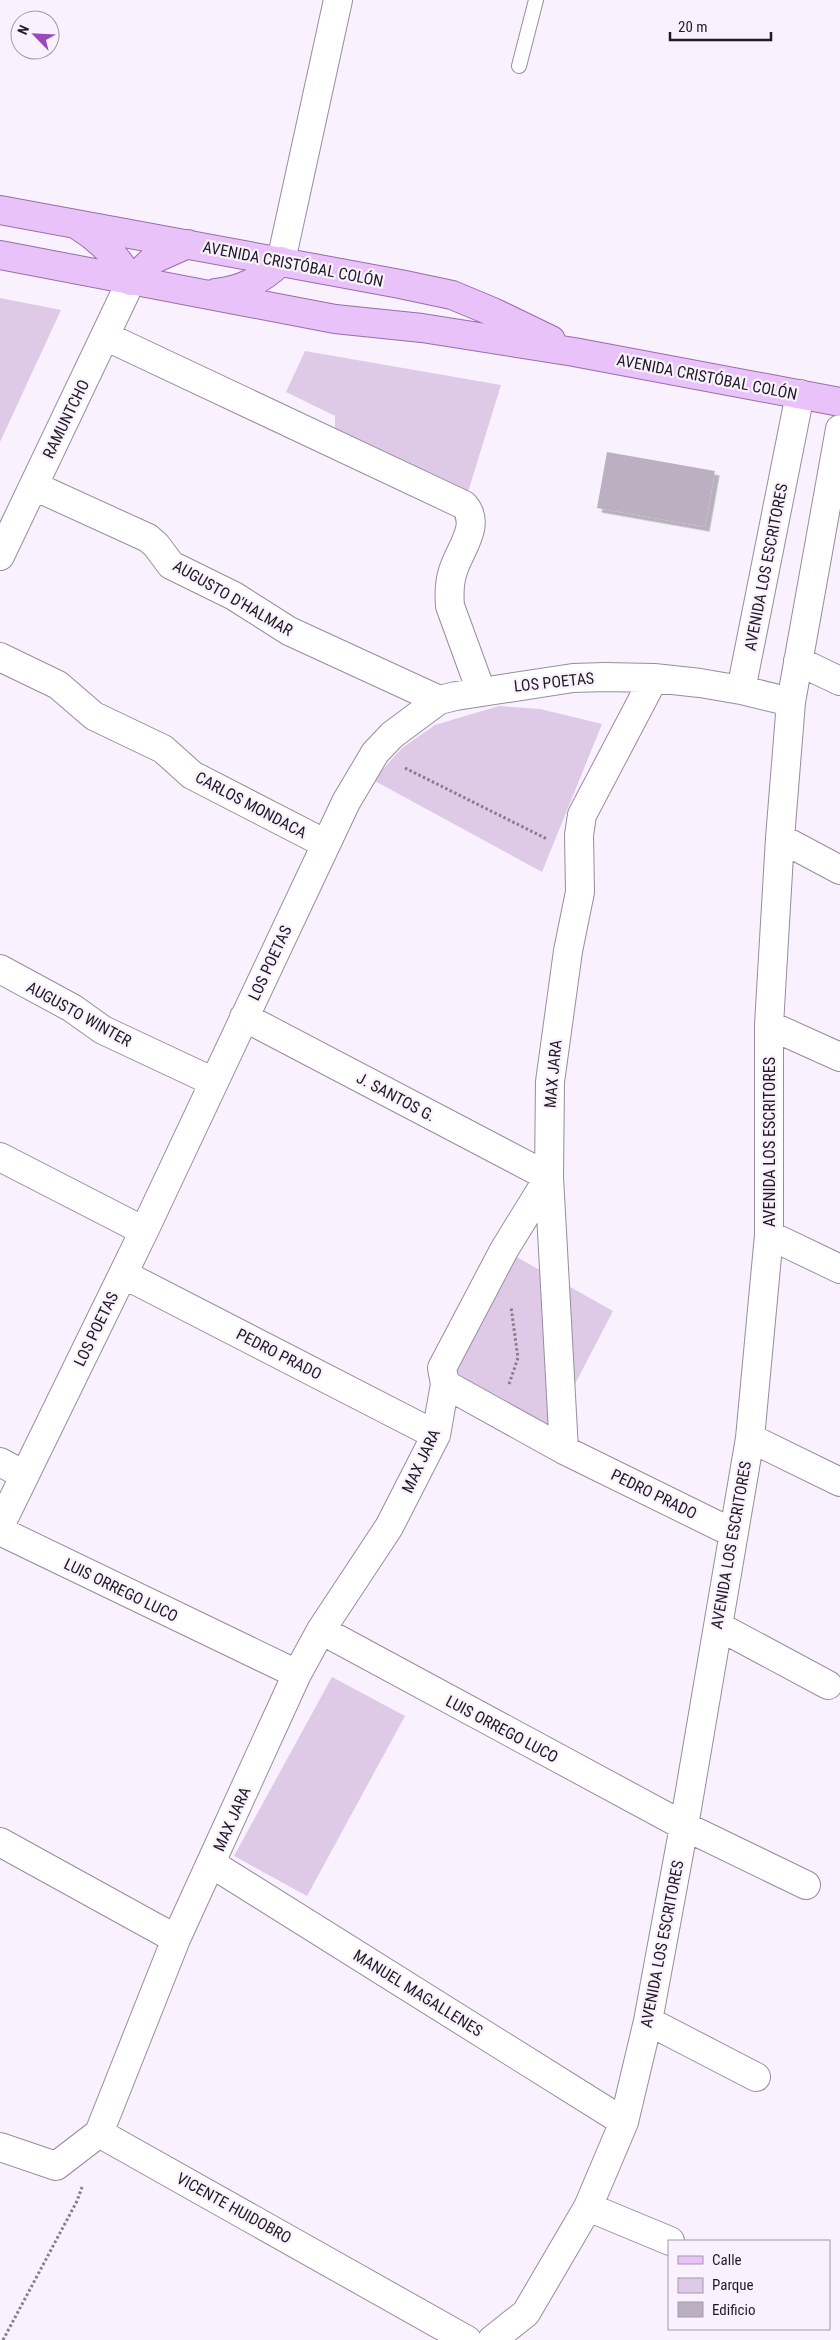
<svg xmlns="http://www.w3.org/2000/svg" width="840" height="2340" viewBox="0 0 840 2340" font-family="'Roboto Condensed',sans-serif">
<style>
.green{fill:#decae7}
.building{fill:#bbafc1;filter:url(#shadow)}
.lines{fill:none;stroke-linecap:round;stroke-linejoin:round}
.service-casing{stroke:#998c9e;stroke-width:16}
.minor-casing{stroke:#998c9e;stroke-width:30}
.primary-casing{stroke:#986daa;stroke-width:30}
.path{stroke:#847e87;stroke-width:3;stroke-dasharray:2.5 2.5;stroke-linecap:butt}
.service{stroke:#fff;stroke-width:14}
.minor{stroke:#fff;stroke-width:28}
.primary{stroke:#e8c2f8;stroke-width:28}
.labels{text-anchor:middle;dominant-baseline:central;stroke-width:4.5;stroke-linejoin:round;paint-order:stroke}
.street-label{font-size:16px;fill:#201b22;stroke:#f9f1fd}
</style>
<defs>
<filter id="shadow"><feDropShadow dx="4.5" dy="4.5" stdDeviation="0" flood-color="#0004"/></filter>
</defs>
<rect width="100%" height="100%" fill="#f9f1fd"/>
<path class="green" d="M0,298l61,12 -61,132z
M305,351l196,34 -33,107 -133,-61v-15l-49,-24z
M499,706l41,3 62,15 -60,148 -169,-92 29,-32 33,-23z
M504,1250l109,61 -61,117 -110,-60z
M332,1677l73,39 -98,180 -73,-40z"/>
<path class="building" d="M607,452l108,19 -10,56 -108,-19z"/>
<g class="lines">
<g class="service-casing">
<path id="service" d="M519,66l17,-66"/>
</g>
<g class="minor-casing">
<path id="minor" d="M281,261l57,-261
M105,336l359,169c18,20 -5,45 -11,66 -4,12 -4,23 -3,35l31,85
M34,486l114,52 8,7 15,20 63,31 55,35 150,69
M0,556l131,-275
M0,657l58,28 36,31 69,33 29,26 134,69
M798,661l42,20
M741,690l59,-296
M780,838l60,32
M0,969l72,39 31,22 111,52
M244,1017l305,160 15,273
M769,1025l71,32
M0,1157l144,74
M769,1235l71,34
M123,1274l313,161
M445,1384l119,66 169,83
M750,1438l90,44
M0,1462l24,13
M0,1526l144,-295 202,-429 29,-49 17,-18 47,-35 17,-4 117,-18 32,-1 49,1 46,5 41,7 50,12
M0,1531l297,143
M718,1626l110,59
M321,1630l363,196 122,59
M0,1842l176,97
M212,1864l412,258
M648,2021l108,56
M99,2133l77,-194 121,-265 24,-44 68,-103 47,-92 9,-51 -3,-16 62,-118 45,-73 1,-95 18,-131 12,-59 -1,-57 3,-20 72,-137
M99,2133l368,207
M0,2147l56,19 43,-33
M588,2207l82,34
M492,2340l34,-27 62,-106 36,-85 24,-101 36,-195 66,-388 19,-203v-210l11,-187 11,-136 49,-273"/>
</g>
<g class="primary-casing">
<path id="primary" d="M0,210l400,74 52,11 41,17 58,28
M80,227c23,14 38,31 51,54
M0,255l335,64 87,9 152,24 266,50
M131,281l23,-22 34,-15
M216,293c26,-3 46,-13 65,-32"/>
</g>
<path class="path" d="M405,768l142,71
M509,1384l9,-26 -7,-51
M3,2340l74,-139 5,-14"/>
<use href="#service" class="service"/>
<use href="#minor" class="minor"/>
<use href="#primary" class="primary"/>
</g>
<g class="labels">
<g class="street-label">
<text transform="translate(293 264) rotate(11)">AVENIDA CRISTÓBAL COLÓN</text>
<text transform="translate(707 377) rotate(11)">AVENIDA CRISTÓBAL COLÓN</text>
<text transform="translate(66 419) rotate(-64)">RAMUNTCHO</text>
<text transform="translate(766 567) rotate(-79)">AVENIDA LOS ESCRITORES</text>
<text transform="translate(233 598) rotate(30)">AUGUSTO D'HALMAR</text>
<text transform="translate(554 682) rotate(-6)">LOS POETAS</text>
<text transform="translate(251 805) rotate(28)">CARLOS MONDACA</text>
<text transform="translate(270 963) rotate(-65)">LOS POETAS</text>
<text transform="translate(79 1014) rotate(29)">AUGUSTO WINTER</text>
<text transform="translate(553 1074) rotate(-85)">MAX JARA</text>
<text transform="translate(396 1097) rotate(28)">J. SANTOS G.</text>
<text transform="translate(769 1142) rotate(-90)">AVENIDA LOS ESCRITORES</text>
<text transform="translate(96 1329) rotate(-64)">LOS POETAS</text>
<text transform="translate(279 1354) rotate(27)">PEDRO PRADO</text>
<text transform="translate(421 1461) rotate(-65)">MAX JARA</text>
<text transform="translate(654 1494) rotate(26)">PEDRO PRADO</text>
<text transform="translate(731 1545) rotate(-80)">AVENIDA LOS ESCRITORES</text>
<text transform="translate(121 1590) rotate(26)">LUIS ORREGO LUCO</text>
<text transform="translate(502 1729) rotate(28)">LUIS ORREGO LUCO</text>
<text transform="translate(232 1819) rotate(-66)">MAX JARA</text>
<text transform="translate(662 1944) rotate(-79)">AVENIDA LOS ESCRITORES</text>
<text transform="translate(418 1993) rotate(32)">MANUEL MAGALLENES</text>
<text transform="translate(234 2208) rotate(29)">VICENTE HUIDOBRO</text>
</g>
</g>
<rect x="668" y="2240" width="162" height="90" fill="#f9f1fd" stroke="#a29ba5"/>
<rect x="678" y="2256" width="25" height="8" fill="#e8c2f8" stroke="#a29ba5"/>
<text x="712" y="2265" font-size="15" fill="#201b22">Calle</text>
<rect x="678" y="2278" width="25" height="15" fill="#decae7" stroke="#a29ba5"/>
<text x="712" y="2290" font-size="15" fill="#201b22">Parque</text>
<rect x="678" y="2302" width="25" height="15" fill="#bbafc1" stroke="#a29ba5"/>
<text x="712" y="2315" font-size="15" fill="#201b22">Edificio</text>
<g transform="translate(35 35) rotate(294)"><circle r="24" fill="#f9f1fd" stroke="#a29ba5"/>
<path d="M0-4L9 19L0 12L-9 19Z" fill="#9a49b9"/>
<text y="-8" font-size="14" font-weight="bold" text-anchor="middle" fill="#201b22">N</text>
</g>
<path d="M670 32v8h101v-8" fill="none" stroke="#201b22" stroke-width="2.5"/>
<text x="678" y="32" font-size="15" fill="#201b22" stroke="#f9f1fd" stroke-width="4" paint-order="stroke">20 m</text>
</svg>
